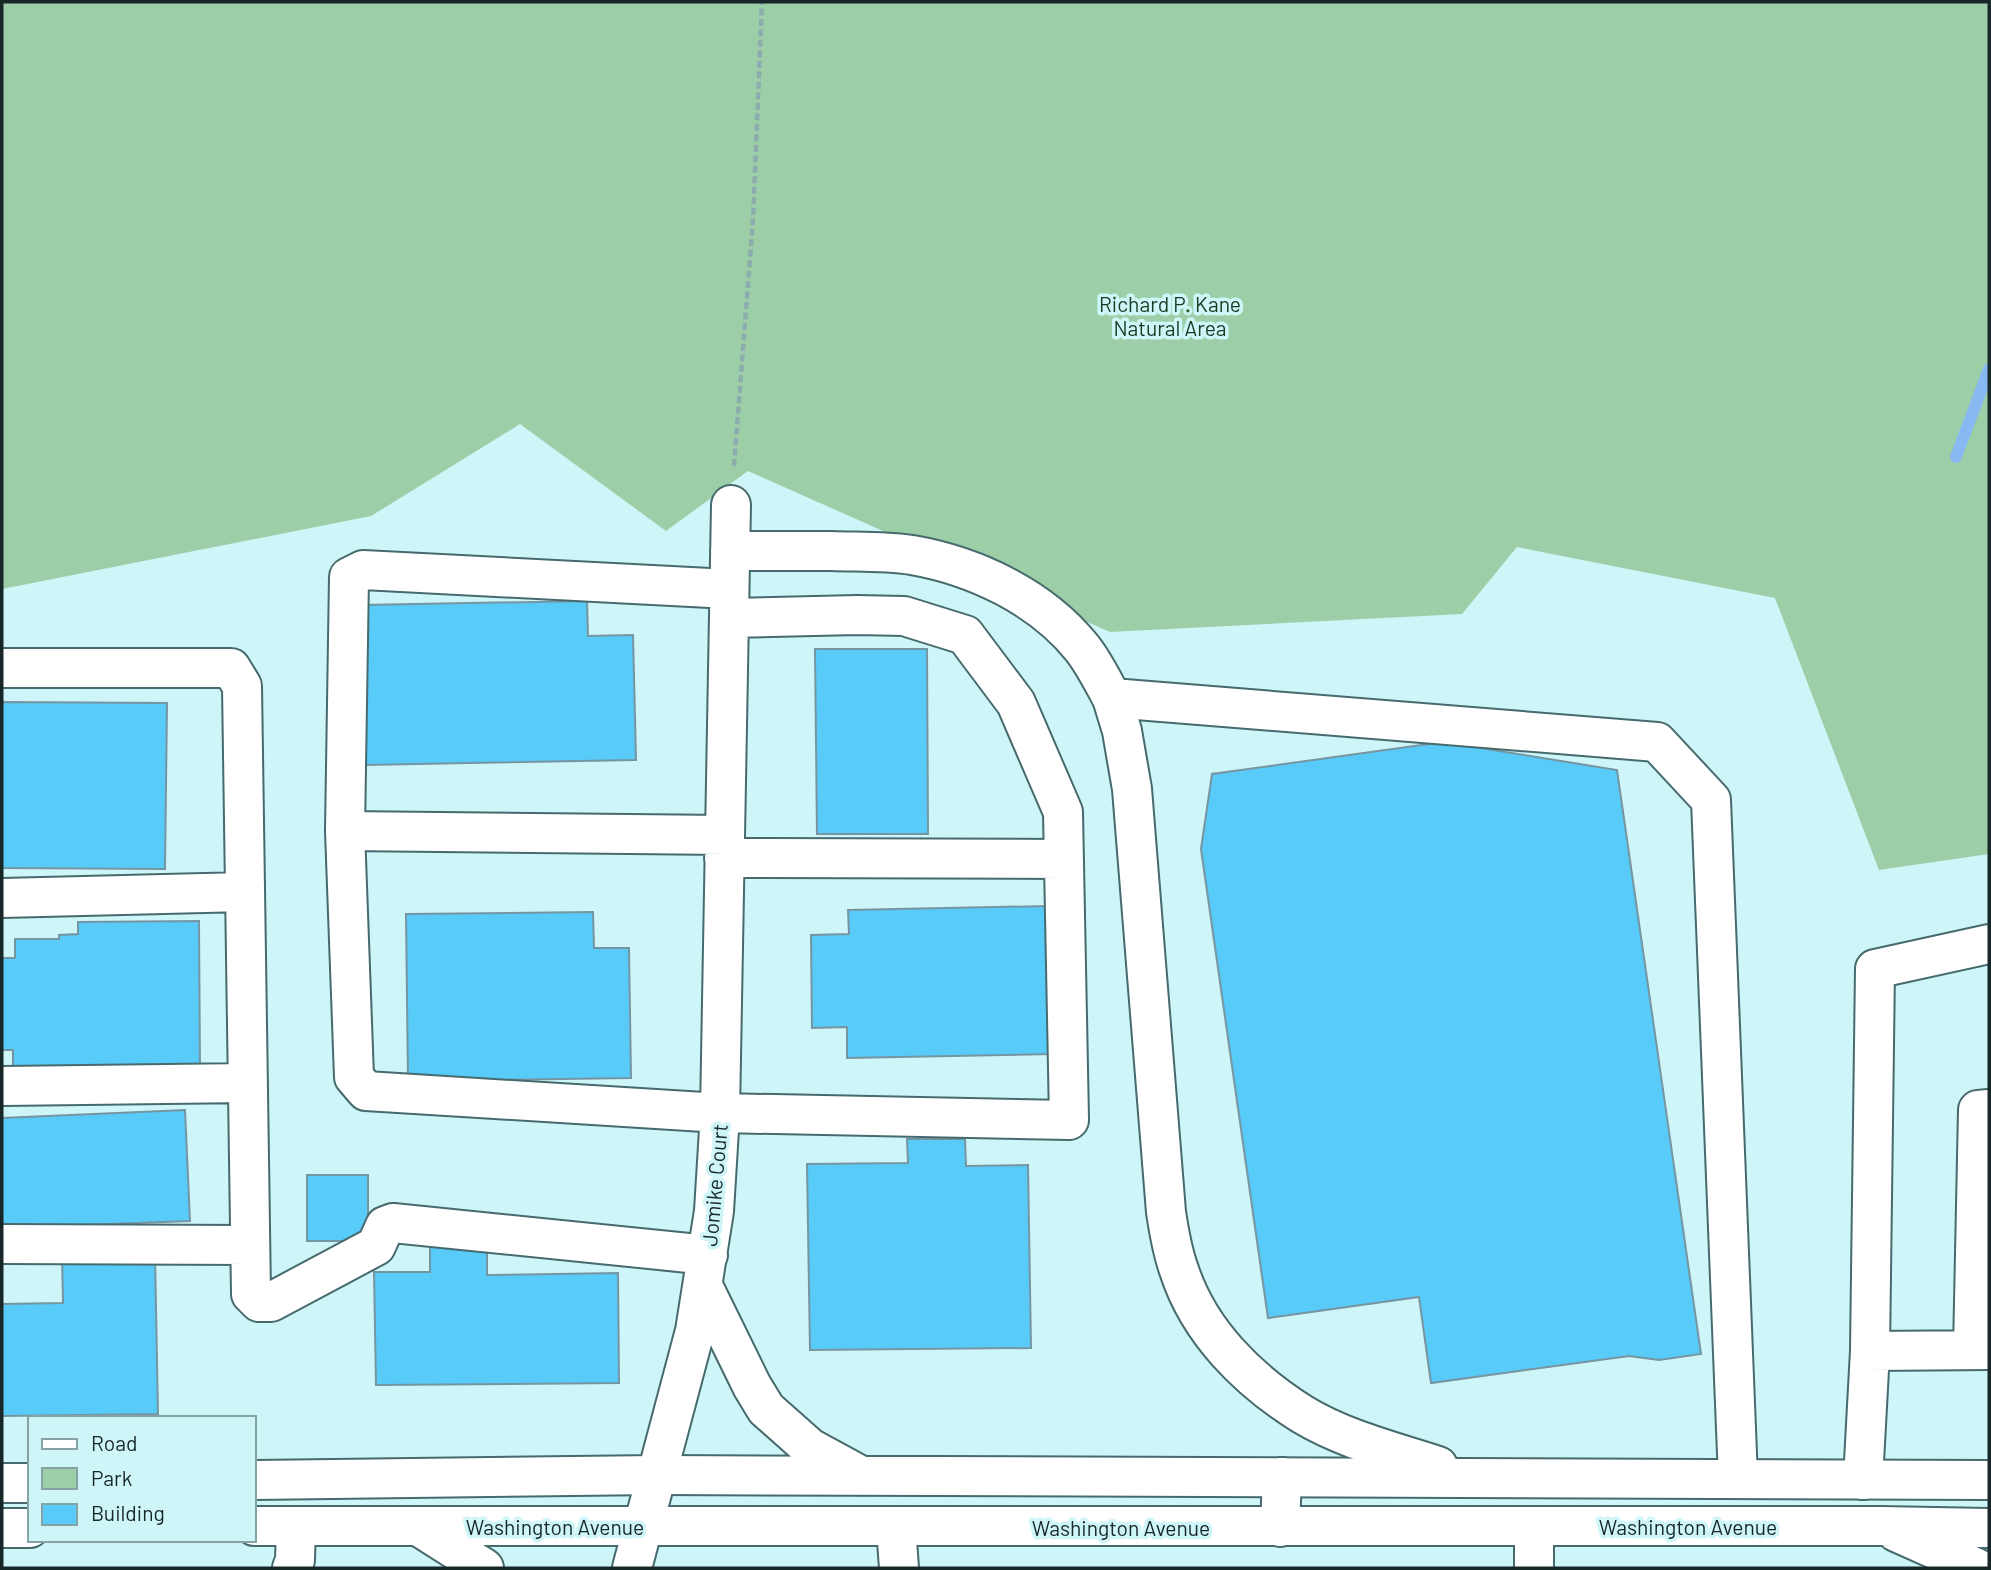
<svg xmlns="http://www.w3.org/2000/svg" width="1991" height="1570" viewBox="0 0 1991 1570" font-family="Barlow,sans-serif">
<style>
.green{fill:#9ccfa7}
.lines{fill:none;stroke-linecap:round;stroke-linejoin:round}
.stream{stroke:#89b9f2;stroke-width:12}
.building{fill:#59cbf8;stroke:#7695a3;stroke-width:2}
.minor-casing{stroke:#466a6d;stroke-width:42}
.major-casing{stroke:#466a6d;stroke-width:42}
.path{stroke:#8dacae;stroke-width:4.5;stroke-dasharray:7 3.5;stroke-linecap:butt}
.minor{stroke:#fff;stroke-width:38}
.major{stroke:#fff;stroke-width:38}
.labels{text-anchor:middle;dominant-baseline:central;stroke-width:7;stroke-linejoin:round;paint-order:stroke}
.park-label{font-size:21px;fill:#193b22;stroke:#cef5f8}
.street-label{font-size:21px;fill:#182728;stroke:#cef5f8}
</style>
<rect width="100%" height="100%" fill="#cef5f8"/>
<path class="green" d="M2,2h1987v852l-110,16 -104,-272 -258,-51 -55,67 -352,18 -362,-161 -82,60 -146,-107 -149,92 -369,73z"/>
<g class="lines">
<path class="stream" d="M1956,457l33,-88"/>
</g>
<path class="building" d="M587,601l1,35 45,-1 3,125 -271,5 -4,-160z
M815,649h112l1,185h-111z
M2,702l165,1 -2,166 -163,-1z
M1443,742l174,28 84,584 -42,6 -30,-4 -198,27 -12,-86 -151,21 -67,-469 11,-75z
M1049,906l3,148 -205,4v-31l-35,1 -1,-93 38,-1 -1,-24z
M593,912l1,36h35l2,130 -223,3 -2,-167z
M199,921l1,149h-187v-20h-11v-92h13v-19h44v-4l19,-1v-12z
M185,1110l5,111 -188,7v-110z
M907,1139h58l1,27 62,-1 3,183 -221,2 -3,-186 101,-1z
M307,1175h61v66h-61z
M430,1245h57v30l131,-2 1,110 -243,2 -2,-113h56z
M155,1254l3,160 -156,2v-112l61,-1 -1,-48z"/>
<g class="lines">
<g class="minor-casing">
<path id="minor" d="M730,551c34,0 68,0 102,0 26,1 53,0 80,4 63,11 129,42 170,93 12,15 21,34 30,50l545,44 54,58 27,679
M729,618l128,-3 47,1 61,19 51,68 47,109 6,308 -349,-7 -354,-22 -12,-14 -9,-246 4,-254 14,-7 366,19
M2,668h229l11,18 9,608 8,8h12l105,-56 9,-20 8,-3 315,32
M345,831l380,4
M724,858l340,1
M2,898l243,-6
M2,1086l246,-3
M2,1244l248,1
M1973,1350l5,-240 11,-1
M1870,1351l119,-1
M1863,1480l7,-129 5,-382 114,-25
M896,1527l3,41
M1280,1527l2,-50
M292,1568l3,-8 1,-34
M632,1568l63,-237 19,-120 6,-98 11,-608
M1534,1568v-42"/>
</g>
<g class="major-casing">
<path id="major" d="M1112,698l10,33 10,58 34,423c3,20 6,39 13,58 20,62 69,110 123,144 41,25 90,37 136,52
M704,1288l48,98 14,23 44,39 46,25
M254,1480l403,-5 1332,5
M2,1483h28
M254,1526h1627l108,2
M418,1526l66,42
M2,1528h28
M1896,1532l81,36"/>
</g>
<path class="path" d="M734,466l19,-246 9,-218"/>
<use href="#minor" class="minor"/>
<use href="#major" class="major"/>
</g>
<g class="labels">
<g class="park-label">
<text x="1170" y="303">Richard P. Kane<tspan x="1170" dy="24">Natural Area</tspan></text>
</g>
<g class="street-label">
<text transform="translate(714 1185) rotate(-85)">Jomike Court</text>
<text x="555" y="1526">Washington Avenue</text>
<text x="1688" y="1526">Washington Avenue</text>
<text x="1121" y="1527">Washington Avenue</text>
</g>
</g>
<rect width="1991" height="1570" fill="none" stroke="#182728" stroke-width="7"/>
<rect x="28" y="1416" width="228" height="126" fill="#cef5f8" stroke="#85a3a5" stroke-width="2"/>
<rect x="42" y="1439" width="35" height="10" fill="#ffffff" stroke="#85a3a5" stroke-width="2"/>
<text x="91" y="1451" font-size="21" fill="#182728">Road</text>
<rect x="42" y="1468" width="35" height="21" fill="#9ccfa7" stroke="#85a3a5" stroke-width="2"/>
<text x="91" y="1486" font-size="21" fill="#182728">Park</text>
<rect x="42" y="1504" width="35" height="21" fill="#59cbf8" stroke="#85a3a5" stroke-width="2"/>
<text x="91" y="1521" font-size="21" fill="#182728">Building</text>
</svg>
